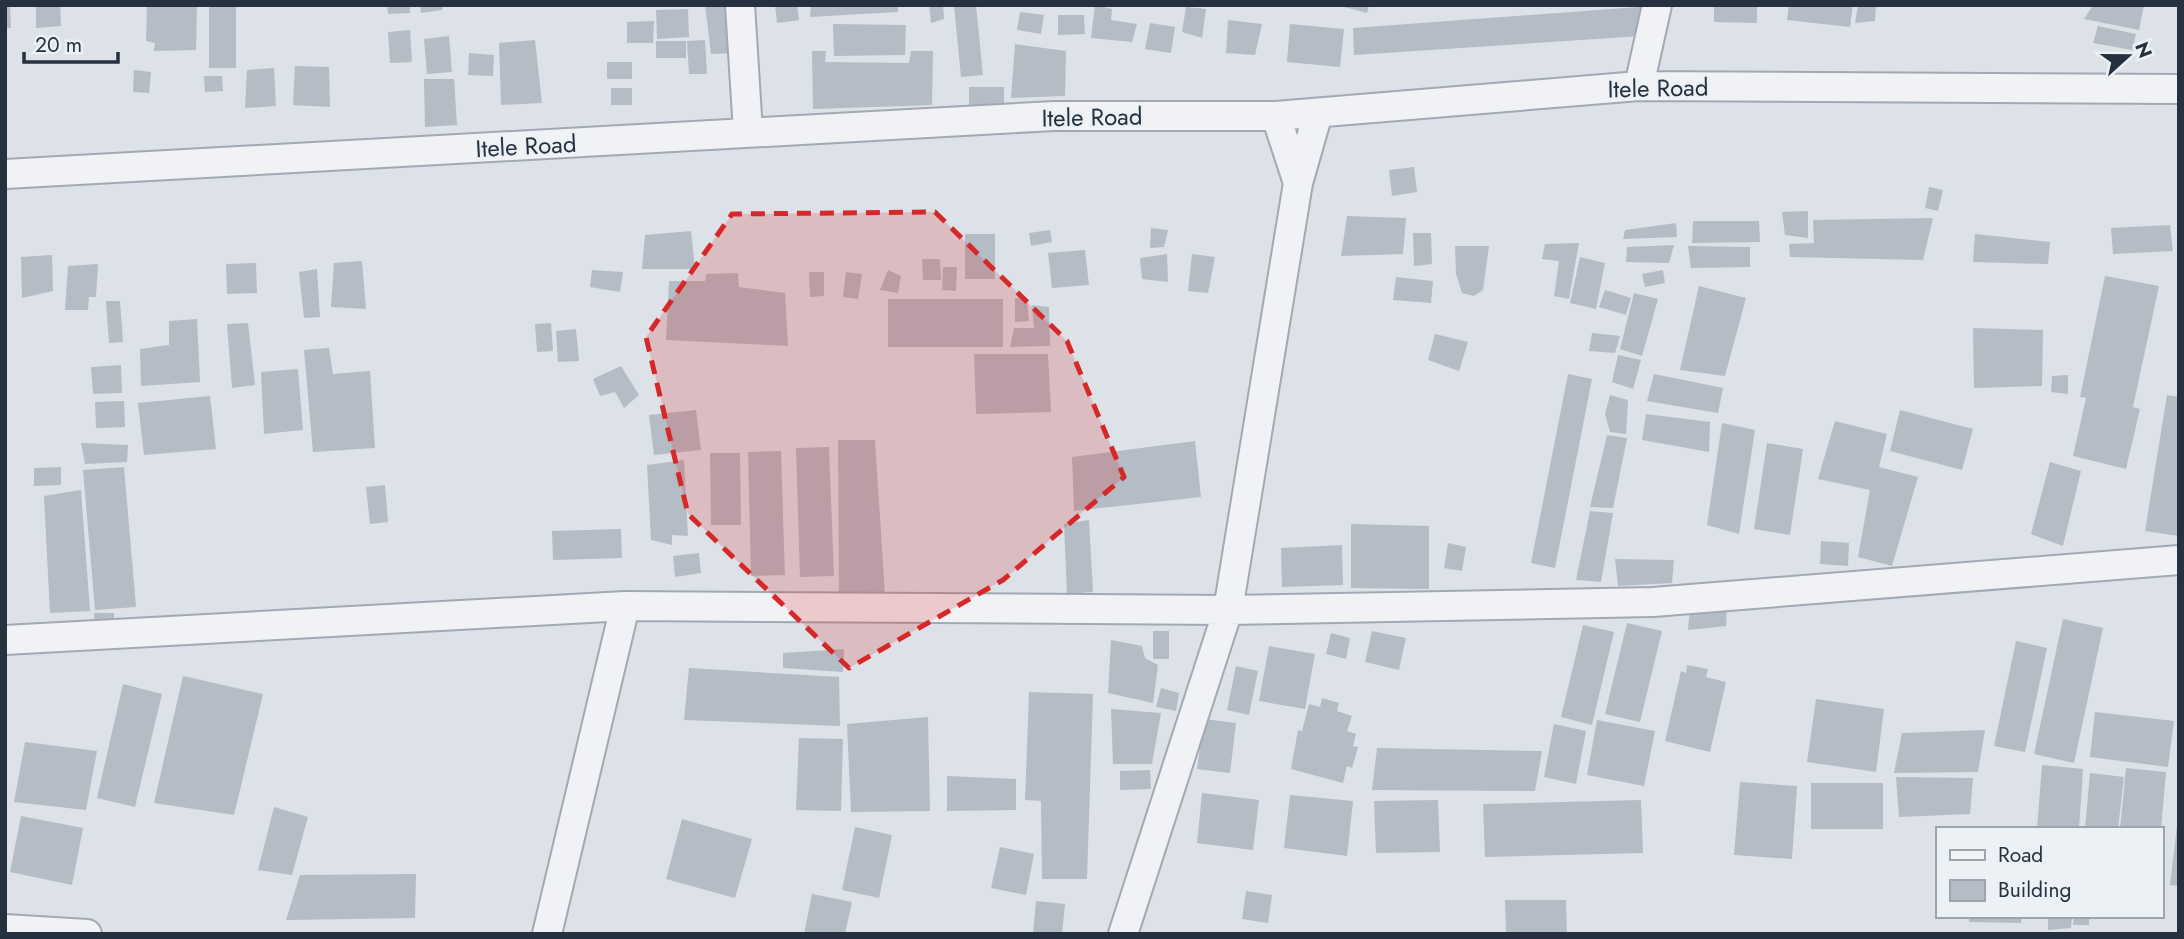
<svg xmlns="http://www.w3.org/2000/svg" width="2184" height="939" viewBox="0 0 2184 939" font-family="Jost,sans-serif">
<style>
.building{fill:#b4bcc5}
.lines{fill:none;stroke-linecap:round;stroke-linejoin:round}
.minor-casing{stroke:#a2a9b2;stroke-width:32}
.minor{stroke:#f0f2f6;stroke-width:28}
.marked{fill:#d62828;fill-opacity:0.2;stroke:#d62828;stroke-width:5;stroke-dasharray:14 9;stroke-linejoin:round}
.labels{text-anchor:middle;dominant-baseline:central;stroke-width:5;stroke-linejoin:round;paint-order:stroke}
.street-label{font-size:24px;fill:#26313f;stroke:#ecf1f5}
</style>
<rect width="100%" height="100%" fill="#dde2e8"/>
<path class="building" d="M5,5h5l1,23h-6z
M36,5h24l1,21 -25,2z
M147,5h50l-1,45 -42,1 1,-8 -9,-2z
M209,5h27v63h-27z
M387,5h23v8l-22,1z
M420,5h23l-1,5 -21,3z
M705,5h27l3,48 -24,1z
M775,5h22l2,15 -22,3z
M811,5h87v7l-88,5z
M929,5h14l1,14 -13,4z
M954,5h22l7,70 -22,2z
M1095,5l17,4 -1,11 26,4 -5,18 -41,-4z
M1337,5h32l-2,8z
M1714,5h43v18l-43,-1z
M1789,5h64l-3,22 -63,-7z
M1858,5l18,1 -1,15 -20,2z
M2109,5h35l-5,25 -55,-11 8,-12z
M1652,6l-10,30 -288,19 -1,-27z
M1186,7l20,2 -4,29 -20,-6z
M688,9l1,28 -32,2 -1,-29z
M1020,12l24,3 -3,19 -24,-4z
M1058,15h26l1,19 -27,1z
M1228,20l34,4 -7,31 -29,-2z
M654,21l-1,22h-26v-21z
M1150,23l25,4 -4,26 -26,-4z
M833,24l73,1 -1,30 -71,1z
M1290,24l54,5 -4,38 -53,-5z
M2098,26l38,8 -4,16 -39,-7z
M410,30l2,32 -22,1 -2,-31z
M449,36l3,36 -25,2 -3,-35z
M535,40l7,63 -41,2 -2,-62z
M705,40l2,34h-18l-2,-33z
M656,41h30v17h-30z
M1015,44l51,7 -1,45 -54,2z
M812,51h14l-1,11 84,1 2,-12h22l-1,54 -119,4z
M469,53l25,2 -1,21 -25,-1z
M607,62h25v17h-25z
M295,66l34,1 1,40 -37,-2z
M274,68l2,38 -31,2 2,-38z
M134,70l17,2 -2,21 -16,-1z
M204,76h18l1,15 -18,1z
M424,79h30l3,46 -32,2z
M969,87h35v21h-35z
M611,88h21v17h-21z
M1414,167l3,25 -25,4 -3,-26z
M1929,187l14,3 -5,21 -13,-3z
M1808,211v27l-23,-3 -3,-23z
M1347,216l59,2 -3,36 -62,2z
M1933,218l-10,42 -133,-3 -1,-13 25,-1 -1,-23z
M1693,221h66l1,21 -68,1z
M1676,223l1,14 -54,2 2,-9z
M2170,225l3,26 -60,3 -2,-26z
M1151,228l17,2 -4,17 -14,1z
M1050,230l2,12 -21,4 -2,-13z
M691,231l4,38h-53l3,-34z
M1413,233h18l1,31 -18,2z
M965,234h30v45h-30z
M1975,234l75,8 -2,22 -75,-2z
M1579,243l-10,56 -15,-3 5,-35 -17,-2 3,-15z
M1674,245l-5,18 -43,-1 1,-15z
M1455,246h34l-6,44 -9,6 -12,-3 -6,-19z
M1688,246l62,1v20l-59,1z
M1085,250l4,35 -37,3 -4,-35z
M1167,254l1,28 -26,-3 -2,-21z
M1192,254l23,3 -7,36 -20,-2z
M52,255l1,36 -31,7 -1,-41z
M1580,257l25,6 -9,46 -26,-6z
M922,259h18l1,21h-18z
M362,261l4,48 -35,-2 3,-44z
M256,263l1,30 -30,1 -1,-30z
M98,264l-2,33h-7l-1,13h-23l3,-44z
M943,267h14l-1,24 -14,-1z
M317,269l3,48 -16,1 -5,-46z
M592,270l31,2 -3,20 -30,-5z
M888,270l13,6 -3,17 -18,-3z
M1663,270l2,13 -20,4 -3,-13z
M809,272h15v24l-14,1z
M846,272l16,2 -4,25 -15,-2z
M738,273l1,14 46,6 3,53 -122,-6 3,-59h36l1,-7z
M2105,276l54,10 -26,121 7,2 -14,60 -53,-13 13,-58 -6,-1z
M1396,277l37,4 -2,22 -38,-3z
M1699,286l47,12 -21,78 -45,-6z
M1605,290l26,8 -5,17 -27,-8z
M1634,293l24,6 -16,57 -22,-7z
M1015,298l12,1 2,22 -14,1z
M888,299h115v48h-115z
M106,301h14l3,41 -14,1z
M1032,305l17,2 1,39 -40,1 4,-19h20z
M197,319l3,63 -59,4 -1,-37 29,-4v-24z
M248,323l7,62 -23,3 -5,-64z
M551,323l2,28 -16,1 -2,-28z
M1973,328l70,2 -1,56 -68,2z
M576,329l3,32 -21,1 -2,-31z
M1592,333l28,3 -5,17 -26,-2z
M1435,334l33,8 -9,29 -31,-11z
M329,348l4,26 37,-3 5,77 -62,4 -9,-102z
M974,354h74l3,58 -75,2z
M1618,355l23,5 -8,29 -21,-7z
M121,365l1,28 -29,1 -2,-27z
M621,366l18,29 -15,13 -9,-16 -15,4 -7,-17z
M298,369l5,61 -39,4 -3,-62z
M1568,374l24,5 -37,189 -24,-5z
M1654,374l69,14 -5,25 -71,-12z
M2068,375v19l-17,-2 1,-16z
M1610,395l18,5 -2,34 -16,-2 -5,-18z
M2167,395l12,2v139l-34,-5z
M210,396l6,53 -72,6 -6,-52z
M124,401l1,26 -29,1 -1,-26z
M696,410l5,40 -47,5 -5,-40z
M1900,410l73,19 -11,41 -72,-19z
M1646,414l64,8 -1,30 -67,-12z
M1835,421l52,13 -8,33 39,10 -26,89 -34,-9 12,-67 -52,-11z
M1722,423l33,7 -16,104 -32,-9z
M1607,435l20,3 -14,70 -23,-1z
M838,440h37l10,155 -46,4z
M1195,441l6,56 -127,14 -2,-54z
M81,443l47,2 -1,17 -42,2z
M1767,443l36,6 -13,86 -36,-6z
M829,447l5,129 -34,1 -4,-129z
M781,451l4,124 -34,1 -3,-124z
M710,453h30l1,72h-30z
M684,460l4,76 -16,-1v10l-21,-5 -4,-75z
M2050,462l31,9 -18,75 -32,-12z
M61,467v18l-27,1v-18z
M124,467l12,140 -41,3 -12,-140z
M385,485l3,37 -18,2 -4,-37z
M81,490l9,121 -40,2 -6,-117z
M1590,511l23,2 -12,69 -25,-2z
M1089,520l4,72 -26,2 -3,-70z
M1351,524l78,2v63l-78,-1z
M621,529l1,29 -69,2 -1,-29z
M1821,541l28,2 -1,23 -28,-2z
M1448,543l18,4 -4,24 -18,-3z
M1342,545l1,40 -61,2 -1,-39z
M699,553l2,20 -26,4 -2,-21z
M1615,559l59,1 -2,23 -54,3z
M1690,607h37l-1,19 -38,4z
M94,613h20v19l-19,1z
M2063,619l40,9 -29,135 -40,-9z
M1627,623l35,8 -22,91 -35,-8z
M1583,625l31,7 -22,93 -31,-8z
M1153,631h16v28h-16z
M1372,631l34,7 -7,32 -34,-8z
M1331,633l19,5 -4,21 -20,-5z
M1111,640l31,6 3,12 13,7 -5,38 -45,-10z
M2016,641l31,7 -22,104 -31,-6z
M1269,646l46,8 -10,55 -46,-8z
M844,649l-1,23 -60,-4v-15z
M1687,665l21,4 -2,8 20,5 -16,70 -45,-11 16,-70 5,2z
M1236,666l22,5 -9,44 -22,-5z
M689,668l150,9 1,49 -156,-6z
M183,676l80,18 -29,121 -80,-12z
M123,684l39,10 -27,113 -38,-9z
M1161,688l18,5 -3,18 -20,-4z
M1029,692l64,2 -6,185h-45l-1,-78 -16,-1z
M1322,698l17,5 -2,8 15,5 -5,15 9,3 -3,12 5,1 -6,21 -5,-2 -4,17 -52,-14 7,-39 4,1 7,-27 11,3z
M1816,699l68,10 -8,63 -69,-10z
M1111,709l50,4 -9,51h-39z
M2095,712l79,9 -6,46 -78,-10z
M928,717l2,94 -79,1 -4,-88z
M1204,719l32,4 -6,50 -33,-4z
M1597,720l58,11 -11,55 -57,-11z
M1554,724l32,7 -10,53 -32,-7z
M1985,730l-7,42 -84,1 8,-40z
M799,738l44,1 -2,72 -45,-1z
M25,742l72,9 -11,59 -72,-8z
M1377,748l165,3 -7,40 -163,-1z
M2042,765l41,4 -4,60h-42z
M2126,768l40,4 -5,57h-41z
M1150,770l1,19 -31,1v-19z
M2090,773l34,4 -6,52h-33z
M947,776l69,3v31l-69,1z
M1896,777l77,1 -3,36 -71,3z
M1740,782l57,4 -5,73 -58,-4z
M1811,783h72v46h-72z
M1202,793l57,7 -6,50 -56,-7z
M1290,795l63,6 -6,55 -63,-8z
M1438,800l2,52 -64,1 -2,-52z
M1641,800l2,53 -158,4 -2,-53z
M274,807l34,10 -16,58 -34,-5z
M21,816l62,12 -11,57 -62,-13z
M682,819l70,20 -17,59 -69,-19z
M2177,826h2v60l-9,-1z
M855,827l37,8 -13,63 -37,-8z
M1000,847l34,7 -8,41 -35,-7z
M416,874l-1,44 -129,2 14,-45z
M1246,891l26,4 -4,28 -26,-4z
M812,894l40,8 -7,32h-41z
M1505,900h61l1,34h-61z
M1036,901l29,3 -3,30h-29z
M1969,916h52v7l-52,-1z
M2048,916h24l-1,12 -23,2z
M2074,916h15v9h-16z"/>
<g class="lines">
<g class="minor-casing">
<path id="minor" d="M740,5l8,127
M1639,86l18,-81
M5,174l1049,-58h222l363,-30 540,3
M1298,183l20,-70
M5,640l620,-34 603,4 425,-8 526,-42
M5,929l82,5
M547,934l78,-328
M1123,934l105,-324 70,-427 -22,-67"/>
</g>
<use href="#minor" class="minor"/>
</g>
<path class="marked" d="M935,212l132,129 57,136 -121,103 -154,88 -161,-154 -42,-177 86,-123z"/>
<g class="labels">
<g class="street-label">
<text transform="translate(1658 88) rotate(-1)">Itele Road</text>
<text transform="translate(1092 117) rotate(-1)">Itele Road</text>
<text transform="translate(526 146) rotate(-3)">Itele Road</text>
</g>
</g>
<rect width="2184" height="939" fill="none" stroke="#26313f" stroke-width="14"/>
<rect x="1936" y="827" width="228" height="91" fill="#ecf1f5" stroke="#9da4ac" stroke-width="2"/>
<rect x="1950" y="850" width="35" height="10" fill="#f0f2f6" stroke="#9da4ac" stroke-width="2"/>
<text x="1998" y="862" font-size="21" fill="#26313f">Road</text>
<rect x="1950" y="880" width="35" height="21" fill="#b4bcc5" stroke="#9da4ac" stroke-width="2"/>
<text x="1998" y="897" font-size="21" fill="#26313f">Building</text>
<g transform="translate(2128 56) rotate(69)" stroke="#ecf1f5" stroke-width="5" paint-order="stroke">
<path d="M0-5L12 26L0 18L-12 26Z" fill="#26313f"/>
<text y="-10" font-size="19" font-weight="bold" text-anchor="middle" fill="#26313f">N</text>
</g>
<path d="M24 52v10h94v-10" fill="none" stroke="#26313f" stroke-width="3.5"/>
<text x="35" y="52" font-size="21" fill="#26313f" stroke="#ecf1f5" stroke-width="5" paint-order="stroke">20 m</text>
</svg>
